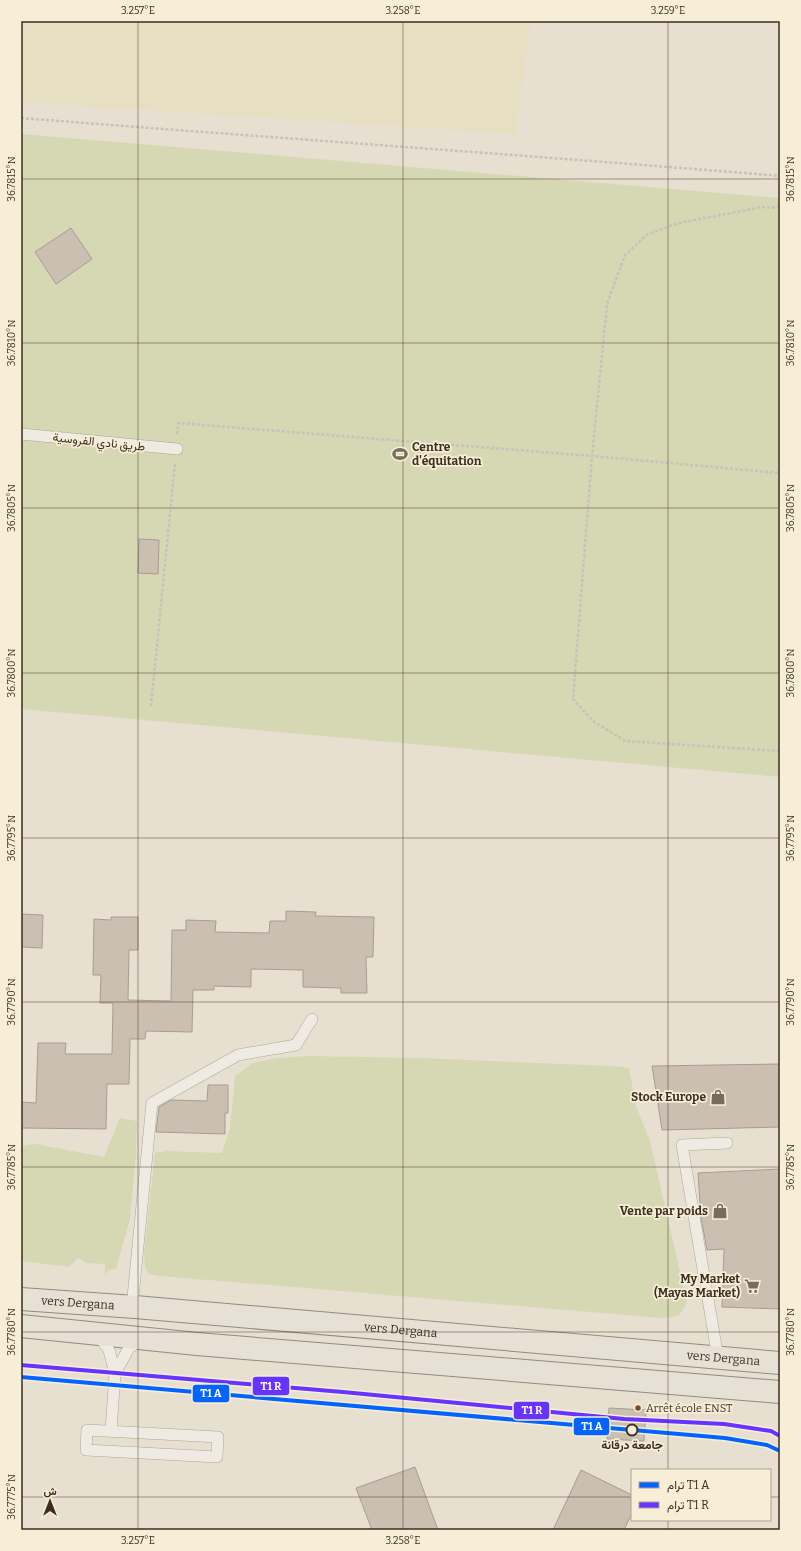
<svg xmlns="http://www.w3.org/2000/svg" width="801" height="1551" viewBox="0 0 801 1551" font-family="Bitter,Vazirmatn,serif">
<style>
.farmland{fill:#e6dfc2}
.green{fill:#d6d7b3}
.building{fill:#cbbfb2;stroke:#a89c90}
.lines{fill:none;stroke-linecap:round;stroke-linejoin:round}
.service-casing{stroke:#ada599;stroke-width:12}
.primary-casing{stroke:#928b80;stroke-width:24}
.path{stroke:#c8c2b9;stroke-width:2.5;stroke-dasharray:3 2;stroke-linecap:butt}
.service{stroke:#efebe3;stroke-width:11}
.primary{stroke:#e6e1d4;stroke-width:22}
.tram-1-casing{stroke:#f7eed8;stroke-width:7}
.tram-2-casing{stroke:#f7eed8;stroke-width:7}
.tram-1{stroke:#0363ff;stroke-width:4}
.tram-2{stroke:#63f;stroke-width:4}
.ticks{fill:none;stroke:#3d2e20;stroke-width:1;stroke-opacity:0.45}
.bus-dot{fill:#7a4b2a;stroke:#f7eed8;stroke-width:1.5}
.stop-dot{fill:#f7eed8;stroke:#3d2e20;stroke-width:2}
.labels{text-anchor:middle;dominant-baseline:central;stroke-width:3.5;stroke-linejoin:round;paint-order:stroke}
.bus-label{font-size:11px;fill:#3d2e20;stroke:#f7eed8;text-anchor:start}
.street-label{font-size:12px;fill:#3d2e20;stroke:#f7eed8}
.poi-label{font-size:12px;font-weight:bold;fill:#3d2e20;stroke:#f7eed8;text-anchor:end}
.stop-label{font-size:12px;font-weight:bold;fill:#3d2e20;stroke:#f7eed8}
.line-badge{stroke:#f7eed8;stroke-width:1.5}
.badge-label{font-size:11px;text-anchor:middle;font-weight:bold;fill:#fff}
.neatline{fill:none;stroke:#3d2e20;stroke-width:1.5}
.ticks-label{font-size:10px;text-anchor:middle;fill:#3d2e20}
</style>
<rect width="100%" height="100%" fill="#e7e0d1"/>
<path class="farmland" d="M21,21h510l-15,113 -495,-32z"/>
<path class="green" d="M21,134l759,64v579l-759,-68z
M308,1056l112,2 192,8 17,2 7,38 14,35 37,161c-6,14 -9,15 -24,16l-503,-42 -11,-2 -4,-7 -1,-14 11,-100 12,-2 55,2 8,-25 5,-52 18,-13 24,-5z
M120,1118l17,3 -1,34 -6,64 -14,50 -7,1 -4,6v-12l-18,-1 -9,-5 -9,9 -48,-6v-115l15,-2 68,13z"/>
<path class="building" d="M71,228l21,31 -36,25 -21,-32z
M139,539l20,1 -1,34 -20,-1z
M286,911l30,1 -1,4 59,1 -1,40h-7l1,36h-26v-5l-38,-1v-17l-52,-1v18l-37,-1v4h-21l-1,42 -46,-1 -1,8h-15l-1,45h-22l-1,45 -85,-1v-26l15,1 2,-60h28l-1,11h47l1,-51h-13l1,-28h-8l1,-56 17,1v-3h27v33h-9l-1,50 43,1 1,-71h14v-10l30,1 -1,11 54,1 1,-12h16z
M21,914l22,1 -1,33 -21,-1z
M780,1064v63l-118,3 -10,-64z
M208,1085h20v28h-3v21l-69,-2 3,-25 12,-7 36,1z
M780,1169v140l-58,-2 2,-58 -17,1 -6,-33 -3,-44z
M609,1408l37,2 -2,31 -37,-2z
M415,1467l23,63h-66l-16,-42z
M581,1470l51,25v18l-8,17h-71z"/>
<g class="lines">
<g class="service-casing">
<path id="service" d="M21,434l156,15
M135,1307l-2,-10 19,-194 86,-48 58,-10 16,-26
M97,1334l12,16 6,23 -4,58
M718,1358l-36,-213 45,-2
M115,1373l14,-25 12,-8
M87,1430l131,7 -1,20 -131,-7z"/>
</g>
<g class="primary-casing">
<g id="primary">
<path id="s1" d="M21,1299l114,8 645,56"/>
<path d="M21,1326l176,18 583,48"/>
</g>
</g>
<path class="path" d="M21,118c253,20 506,37 759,58
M780,208l-18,-1 -83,16 -31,11 -23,21 -18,49 -15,152 -19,243 20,22 32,20 155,10
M177,434l1,-11 414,33 188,17
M151,706l24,-243"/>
<use href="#service" class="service"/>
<use href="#primary" class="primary"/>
<g class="tram-1-casing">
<path id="tram-1" d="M21,1377l704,61 42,7 13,6"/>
</g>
<g class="tram-2-casing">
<path id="tram-2" d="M21,1365l322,27 281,27 100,5 47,7 9,5"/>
</g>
<use href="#tram-1" class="tram-1"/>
<use href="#tram-2" class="tram-2"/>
</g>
<path class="ticks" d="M138,21v1509M403,21v1509M668,21v1449M21,179h759M21,343h759M21,508h759M21,673h759M21,838h759M21,1002h759M21,1167h759M21,1332h759M21,1497h611M770,1497h10M668,1520v10"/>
<defs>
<g id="stadium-bare" transform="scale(1.2)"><path d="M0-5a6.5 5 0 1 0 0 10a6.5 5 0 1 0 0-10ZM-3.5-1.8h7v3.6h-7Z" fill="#786c5e" stroke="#f7eed8" stroke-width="2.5" paint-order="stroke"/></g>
<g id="shop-bare" transform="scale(1.2)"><path d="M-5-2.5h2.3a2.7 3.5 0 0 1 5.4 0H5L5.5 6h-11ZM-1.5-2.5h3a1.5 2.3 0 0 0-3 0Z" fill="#786c5e" stroke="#f7eed8" stroke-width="2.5" paint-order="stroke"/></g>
<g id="supermarket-bare" transform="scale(1.2)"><path d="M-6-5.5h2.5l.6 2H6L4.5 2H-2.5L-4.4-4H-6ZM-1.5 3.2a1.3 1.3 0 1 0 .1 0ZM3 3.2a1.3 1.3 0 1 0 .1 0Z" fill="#786c5e" stroke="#f7eed8" stroke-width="2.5" paint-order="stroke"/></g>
</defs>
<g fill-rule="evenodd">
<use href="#stadium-bare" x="400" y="454"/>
<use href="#shop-bare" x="718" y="1097"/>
<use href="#shop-bare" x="720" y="1211"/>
<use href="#supermarket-bare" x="752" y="1286"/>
</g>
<circle class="bus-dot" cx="638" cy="1408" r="3.5"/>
<circle class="stop-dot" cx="632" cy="1430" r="5.5"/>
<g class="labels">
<g class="bus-label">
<text x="646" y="1408">Arrêt école ENST</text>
</g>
<g class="street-label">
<text transform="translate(99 442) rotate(6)">طريق نادي الفروسية</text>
<text stroke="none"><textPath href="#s1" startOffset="57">vers Dergana</textPath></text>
<text stroke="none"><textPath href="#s1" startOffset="381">vers Dergana</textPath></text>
<text stroke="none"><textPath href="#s1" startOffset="705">vers Dergana</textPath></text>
</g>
<g class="poi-label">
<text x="412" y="447" text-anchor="start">Centre<tspan x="412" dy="14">d'équitation</tspan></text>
<text x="706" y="1097">Stock Europe</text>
<text x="708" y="1211">Vente par poids</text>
<text x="740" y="1279">My Market<tspan x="740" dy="14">(Mayas Market)</tspan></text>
</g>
<g class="stop-label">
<text x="632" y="1445">جامعة درقانة</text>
</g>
</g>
<g class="line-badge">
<rect x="252" y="1376" width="38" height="20" rx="4" fill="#63f"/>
<rect x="192" y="1384" width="38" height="19" rx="4" fill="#0363ff"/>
<rect x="513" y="1401" width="37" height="19" rx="4" fill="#63f"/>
<rect x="573" y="1417" width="37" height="19" rx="4" fill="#0363ff"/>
</g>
<g class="badge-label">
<text x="271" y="1390">T1 R</text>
<text x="211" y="1397">T1 A</text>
<text x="532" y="1414">T1 R</text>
<text x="592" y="1430">T1 A</text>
</g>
<rect width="801" height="1551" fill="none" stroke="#f7eed8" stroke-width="44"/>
<rect x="631" y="1469" width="140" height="52" fill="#f7eed8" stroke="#ada18e"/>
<rect x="639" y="1482" width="20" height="6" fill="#0363ff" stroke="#ada18e"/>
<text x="667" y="1489" font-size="12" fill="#3d2e20">ترام T1 A</text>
<rect x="639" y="1502" width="20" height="6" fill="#6633ff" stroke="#ada18e"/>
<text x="667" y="1509" font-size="12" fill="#3d2e20">ترام T1 R</text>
<g transform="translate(50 1501)" stroke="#f7eed8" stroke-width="3" paint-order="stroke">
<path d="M0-3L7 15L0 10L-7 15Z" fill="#3d2e20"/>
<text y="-6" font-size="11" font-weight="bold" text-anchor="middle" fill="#3d2e20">ش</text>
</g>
<rect x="22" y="22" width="757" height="1507" class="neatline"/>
<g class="ticks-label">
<text x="138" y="14">3.257°E</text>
<text x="403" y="14">3.258°E</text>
<text x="668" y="14">3.259°E</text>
<text transform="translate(11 179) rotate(-90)" y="4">36.7815°N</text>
<text transform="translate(790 179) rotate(-90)" y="4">36.7815°N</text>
<text transform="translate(11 343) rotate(-90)" y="4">36.7810°N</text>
<text transform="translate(790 343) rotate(-90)" y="4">36.7810°N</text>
<text transform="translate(11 508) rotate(-90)" y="4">36.7805°N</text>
<text transform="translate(790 508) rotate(-90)" y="4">36.7805°N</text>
<text transform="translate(11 673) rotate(-90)" y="4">36.7800°N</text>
<text transform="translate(790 673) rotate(-90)" y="4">36.7800°N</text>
<text transform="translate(11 838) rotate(-90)" y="4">36.7795°N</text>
<text transform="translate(790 838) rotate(-90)" y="4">36.7795°N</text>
<text transform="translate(11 1002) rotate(-90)" y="4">36.7790°N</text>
<text transform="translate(790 1002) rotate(-90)" y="4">36.7790°N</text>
<text transform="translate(11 1167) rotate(-90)" y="4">36.7785°N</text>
<text transform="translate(790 1167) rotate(-90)" y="4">36.7785°N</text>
<text transform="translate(11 1332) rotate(-90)" y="4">36.7780°N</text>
<text transform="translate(790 1332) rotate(-90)" y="4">36.7780°N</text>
<text transform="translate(11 1497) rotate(-90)" y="4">36.7775°N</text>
<text x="138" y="1544">3.257°E</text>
<text x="403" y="1544">3.258°E</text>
</g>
</svg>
